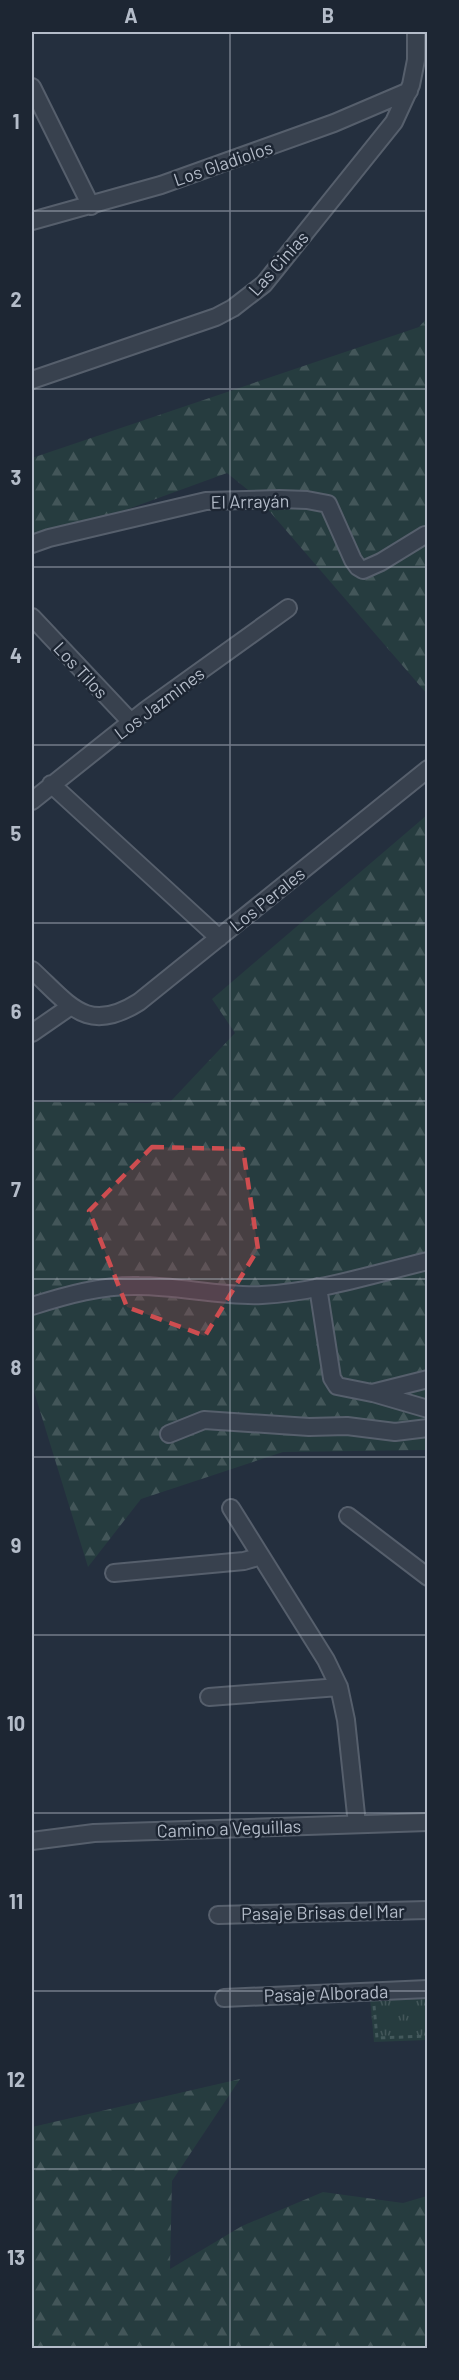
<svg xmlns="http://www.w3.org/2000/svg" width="459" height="2380" viewBox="0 0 459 2380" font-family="Barlow,sans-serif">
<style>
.grass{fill:url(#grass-tufts)}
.forest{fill:url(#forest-firs)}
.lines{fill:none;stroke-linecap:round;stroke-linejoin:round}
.minor-casing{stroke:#565f6c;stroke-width:20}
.path{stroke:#44595c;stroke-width:3;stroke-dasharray:4.5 4.5;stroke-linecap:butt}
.minor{stroke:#38414e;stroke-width:16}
.marked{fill:#ce4d50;fill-opacity:0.2;stroke:#ce4d50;stroke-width:4.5;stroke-dasharray:12 8;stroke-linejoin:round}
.grid{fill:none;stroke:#b4bcc9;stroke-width:1.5;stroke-opacity:0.55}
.labels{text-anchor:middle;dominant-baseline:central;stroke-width:5;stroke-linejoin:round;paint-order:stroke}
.street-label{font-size:18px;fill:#b4bcc9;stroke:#1d2633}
.neatline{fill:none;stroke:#b4bcc9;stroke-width:2}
.grid-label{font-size:20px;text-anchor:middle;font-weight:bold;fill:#b4bcc9}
</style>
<defs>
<pattern id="grass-tufts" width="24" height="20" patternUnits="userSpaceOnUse" patternTransform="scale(1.5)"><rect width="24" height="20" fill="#263c3f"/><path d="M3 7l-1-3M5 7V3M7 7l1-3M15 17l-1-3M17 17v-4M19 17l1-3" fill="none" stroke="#435659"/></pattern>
<pattern id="forest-firs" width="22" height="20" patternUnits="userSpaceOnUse" patternTransform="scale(1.5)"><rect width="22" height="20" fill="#263c3f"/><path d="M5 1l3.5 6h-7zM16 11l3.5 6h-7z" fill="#435659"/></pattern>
</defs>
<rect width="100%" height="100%" fill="#242f3e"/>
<path class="grass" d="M427,1995v45l-53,2 -4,-44z"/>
<path class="forest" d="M427,318v376l-168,-195 -32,-26 -195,71v-86l387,-131z
M427,815v635l-144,2 -142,47 -53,68 -56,-182v-283l115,1 24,-2 64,-68 -23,-34z
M240,2079l-68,102 -2,88 72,-43 81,-34 80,11 24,-7v152h-395v-221z"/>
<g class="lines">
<g class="minor-casing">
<path id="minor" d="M32,87l59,119
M32,221l129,-36 173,-62 75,-32
M32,380l184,-63 17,-9 31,-24 130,-162 17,-37 5,-25v-28
M32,544l17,-6 157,-37 73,-2 28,1 21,4 25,56 5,7 5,3 18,-8 44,-27
M32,617l99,105
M51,784l168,154
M32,801l114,-91 142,-102
M32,970c38,35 55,65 107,32l289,-233
M32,1033l39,-27
M318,1287l14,91 5,8 35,7 56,-14
M32,1306c35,-11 70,-21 107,-20 41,0 82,11 123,9 56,-3 111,-21 166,-34
M373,1393l55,16
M169,1434l35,-14 105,7 38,-1 48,6 33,-4
M231,1508l95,152 13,27 7,33 11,104
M348,1516l80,61
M114,1573l130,-12 17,-5
M209,1697l130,-10
M32,1841l62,-8 334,-11
M218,1915l210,-5
M224,1998l204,-9"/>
</g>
<path class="path" d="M374,2006l3,32 51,-2"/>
<use href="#minor" class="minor"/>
</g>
<path class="marked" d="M152,1147l91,2 15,100 -53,87 -78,-29 -38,-96z"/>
<path class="grid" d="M230,32v2316M32,211h396M32,389h396M32,567h396M32,745h396M32,923h396M32,1101h396M32,1279h396M32,1457h396M32,1635h396M32,1813h396M32,1991h396M32,2169h396"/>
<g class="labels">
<g class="street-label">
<text transform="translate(223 163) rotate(-19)">Los Gladiolos</text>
<text transform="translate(278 263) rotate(-48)">Las Cinias</text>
<text transform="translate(250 501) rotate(-1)">El Arrayán</text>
<text transform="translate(81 670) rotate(47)">Los Tilos</text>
<text transform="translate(159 703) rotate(-37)">Los Jazmines</text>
<text transform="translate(267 899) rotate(-39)">Los Perales</text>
<text transform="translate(229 1828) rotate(-2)">Camino a Veguillas</text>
<text transform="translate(323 1912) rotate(-1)">Pasaje Brisas del Mar</text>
<text transform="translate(326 1993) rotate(-2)">Pasaje Alborada</text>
</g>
</g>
<rect width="459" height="2380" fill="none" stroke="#1d2633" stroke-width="66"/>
<rect x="33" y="33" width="393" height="2314" class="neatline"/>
<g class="grid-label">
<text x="131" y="23">A</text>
<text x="328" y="23">B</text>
<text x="16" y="129">1</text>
<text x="16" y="307">2</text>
<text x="16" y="485">3</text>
<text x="16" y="663">4</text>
<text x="16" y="841">5</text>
<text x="16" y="1019">6</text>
<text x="16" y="1197">7</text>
<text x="16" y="1375">8</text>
<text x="16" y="1553">9</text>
<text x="16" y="1731">10</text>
<text x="16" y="1909">11</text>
<text x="16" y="2087">12</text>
<text x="16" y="2265">13</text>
</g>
</svg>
